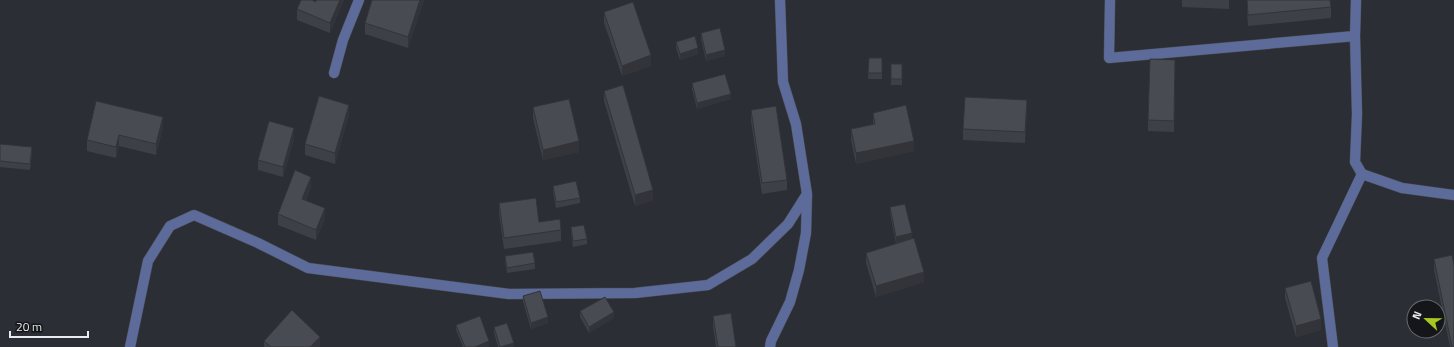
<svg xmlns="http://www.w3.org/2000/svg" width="1454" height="347" viewBox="0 0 1454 347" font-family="'Titillium Web',sans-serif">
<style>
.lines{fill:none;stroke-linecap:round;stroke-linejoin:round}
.minor-casing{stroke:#4a4c52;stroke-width:11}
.minor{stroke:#5d6b9b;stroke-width:10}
.wall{fill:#3e4047}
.shaded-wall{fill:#323439}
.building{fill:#484b52;stroke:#323439}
</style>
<rect width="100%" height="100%" fill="#2b2e34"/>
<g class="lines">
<g class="minor-casing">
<path id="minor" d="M1110,0l-1,58 246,-22
M334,73l9,-33 16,-40
M1362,174l40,14 52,7
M130,347l18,-86 22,-35 24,-11 64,28 50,25 201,26 126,-1 73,-8 44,-26 36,-35 19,-30
M770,347l1,-6 19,-39 9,-32 7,-37 1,-39 -11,-70 -13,-42 -3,-82
M1333,347l-11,-89 40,-84 -7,-12 2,-48 -2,-78 1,-36"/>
</g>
<use href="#minor" class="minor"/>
</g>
<path class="wall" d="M316,0h28l-14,33 -33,-13v-11l19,-7z
M372,0h52l-16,48 -43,-14v-11z
M1182,0h47v9l-47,-2z
M1247,0l84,7v11l-83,8 -1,-15z
M604,12l47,54 -29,10 -18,-53z
M701,33l24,23 -19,5 -5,-22z
M676,42l22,12 -18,6 -4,-12z
M869,58h13v21h-14z
M891,64h11v21h-11z
M1175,70l-1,62 -26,-1v-11z
M692,83l39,16 -34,10 -5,-20z
M604,91l49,109 -18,6 -31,-105z
M533,107l46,45 -36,8 -10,-42z
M751,110l36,70v10l-25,4 -11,-73z
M1027,110l-2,33 -62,-3v-11z
M873,113l41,38 -58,13 -5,-24v-11l22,-5z
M349,115l-14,49 -30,-9v-11z
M163,127l-7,28 -37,-9 -3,12 -29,-7v-11z
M294,139l-11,38 -25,-7v-10z
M0,144l32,9 -2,17 -30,-3z
M553,186l27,12v5l-24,5 -3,-16z
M311,187l-5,13 19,19 -9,21 -38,-15v-11z
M499,203l40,19 22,8v11l-57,8 -5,-35z
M890,207l22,32 12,43 -48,15 -10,-34v-10l44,-13 -14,3 -6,-30z
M571,227l16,12v5l-14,3 -2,-14z
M505,256l30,7v6l-28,4 -2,-11z
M1434,259l20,88h-4l-16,-77z
M1285,288l36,42 -25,7 -11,-39z
M523,296l25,27 -17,6 -8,-27z
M580,311l34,7 -25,15 -9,-16z
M713,316l23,31h-20l-3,-21z
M456,325l33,22h-26l-7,-17z
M494,327l20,20h-16l-4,-14z
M264,341l56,6h-56z"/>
<path class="shaded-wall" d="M340,0h4l-14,33v-10z
M420,0h4l-16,48v-11z
M698,48v6l-18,6v-6z
M725,50v6l-19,5v-6z
M651,55v11l-29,10v-10z
M731,94v5l-34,10v-6z
M1027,100v10l-2,33v-11z
M349,105v10l-14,49v-11z
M163,117v10l-7,28v-11z
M294,128v11l-11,38v-10z
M119,135v11l-3,12v-11z
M579,141v11l-36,8v-10z
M914,141v10l-58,13v-11z
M311,177v10l-9,22v-10z
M653,190v10l-18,6v-11z
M325,208v11l-9,21v-10z
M912,233v6l-16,4v-6z
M924,272v10l-48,15v-11z
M614,312v6l-25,15v-6z
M548,317v6l-17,6v-6z
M1321,319v11l-25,7v-11z
M320,337v10h-10z
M489,341v6h-14z
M514,343v4h-12z"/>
<path class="building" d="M301,0h11l4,2v-2h24l-10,23 -33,-14z
M372,0h48l-12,37 -43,-14z
M1247,0h83l1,7 -83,8z
M633,2l18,53 -29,11 -18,-54z
M720,28l5,22 -19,5 -5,-22z
M695,36l3,12 -18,6 -4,-12z
M869,58h13v15h-14z
M1150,59l25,1 -1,61 -26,-1z
M891,64h11v15h-11z
M725,74l6,20 -34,9 -5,-20z
M623,85l30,105 -18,5 -31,-104z
M319,96l30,9 -14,48 -30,-9z
M965,97l62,3 -2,32 -62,-3z
M569,99l10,42 -36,9 -10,-43z
M96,101l67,16 -7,27 -37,-9 -3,12 -29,-7z
M906,105l8,36 -58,12 -5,-24 24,-5 -2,-11z
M776,106l11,74 -25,3 -11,-73z
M269,121l25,7 -11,39 -25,-7z
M0,144l32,3 -2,17 -30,-3z
M295,170l16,7 -9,22 23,9 -9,22 -38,-16z
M576,181l4,17 -24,4 -3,-16z
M536,198l3,24 21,-3 1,11 -57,8 -5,-35z
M905,204l7,29 -16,4 -6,-30z
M584,225l3,14 -14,2 -2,-14z
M914,238l10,34 -48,14 -10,-33z
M533,252l2,11 -28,5 -2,-12z
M1452,255l2,10v82h-2l-18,-88z
M1311,281l10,38 -25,7 -11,-38z
M540,291l8,26 -17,6 -8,-27z
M605,297l9,15 -25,15 -9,-16z
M292,310l28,27 -10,10h-39l-7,-6z
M731,313l5,34h-18l-5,-31z
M480,316l9,25 -14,6h-10l-9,-22z
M507,323l7,20 -14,4 -6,-20z"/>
<g transform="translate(1426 319) rotate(292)"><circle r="19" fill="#151619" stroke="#6a6b6f"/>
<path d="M0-3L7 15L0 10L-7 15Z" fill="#a7c81f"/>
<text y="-6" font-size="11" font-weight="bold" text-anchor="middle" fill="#eaebf0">N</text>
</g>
<path d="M10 331v6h78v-6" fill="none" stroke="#eaebf0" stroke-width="2"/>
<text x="16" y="331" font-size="12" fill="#eaebf0" stroke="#151619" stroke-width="3" paint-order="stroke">20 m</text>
</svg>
